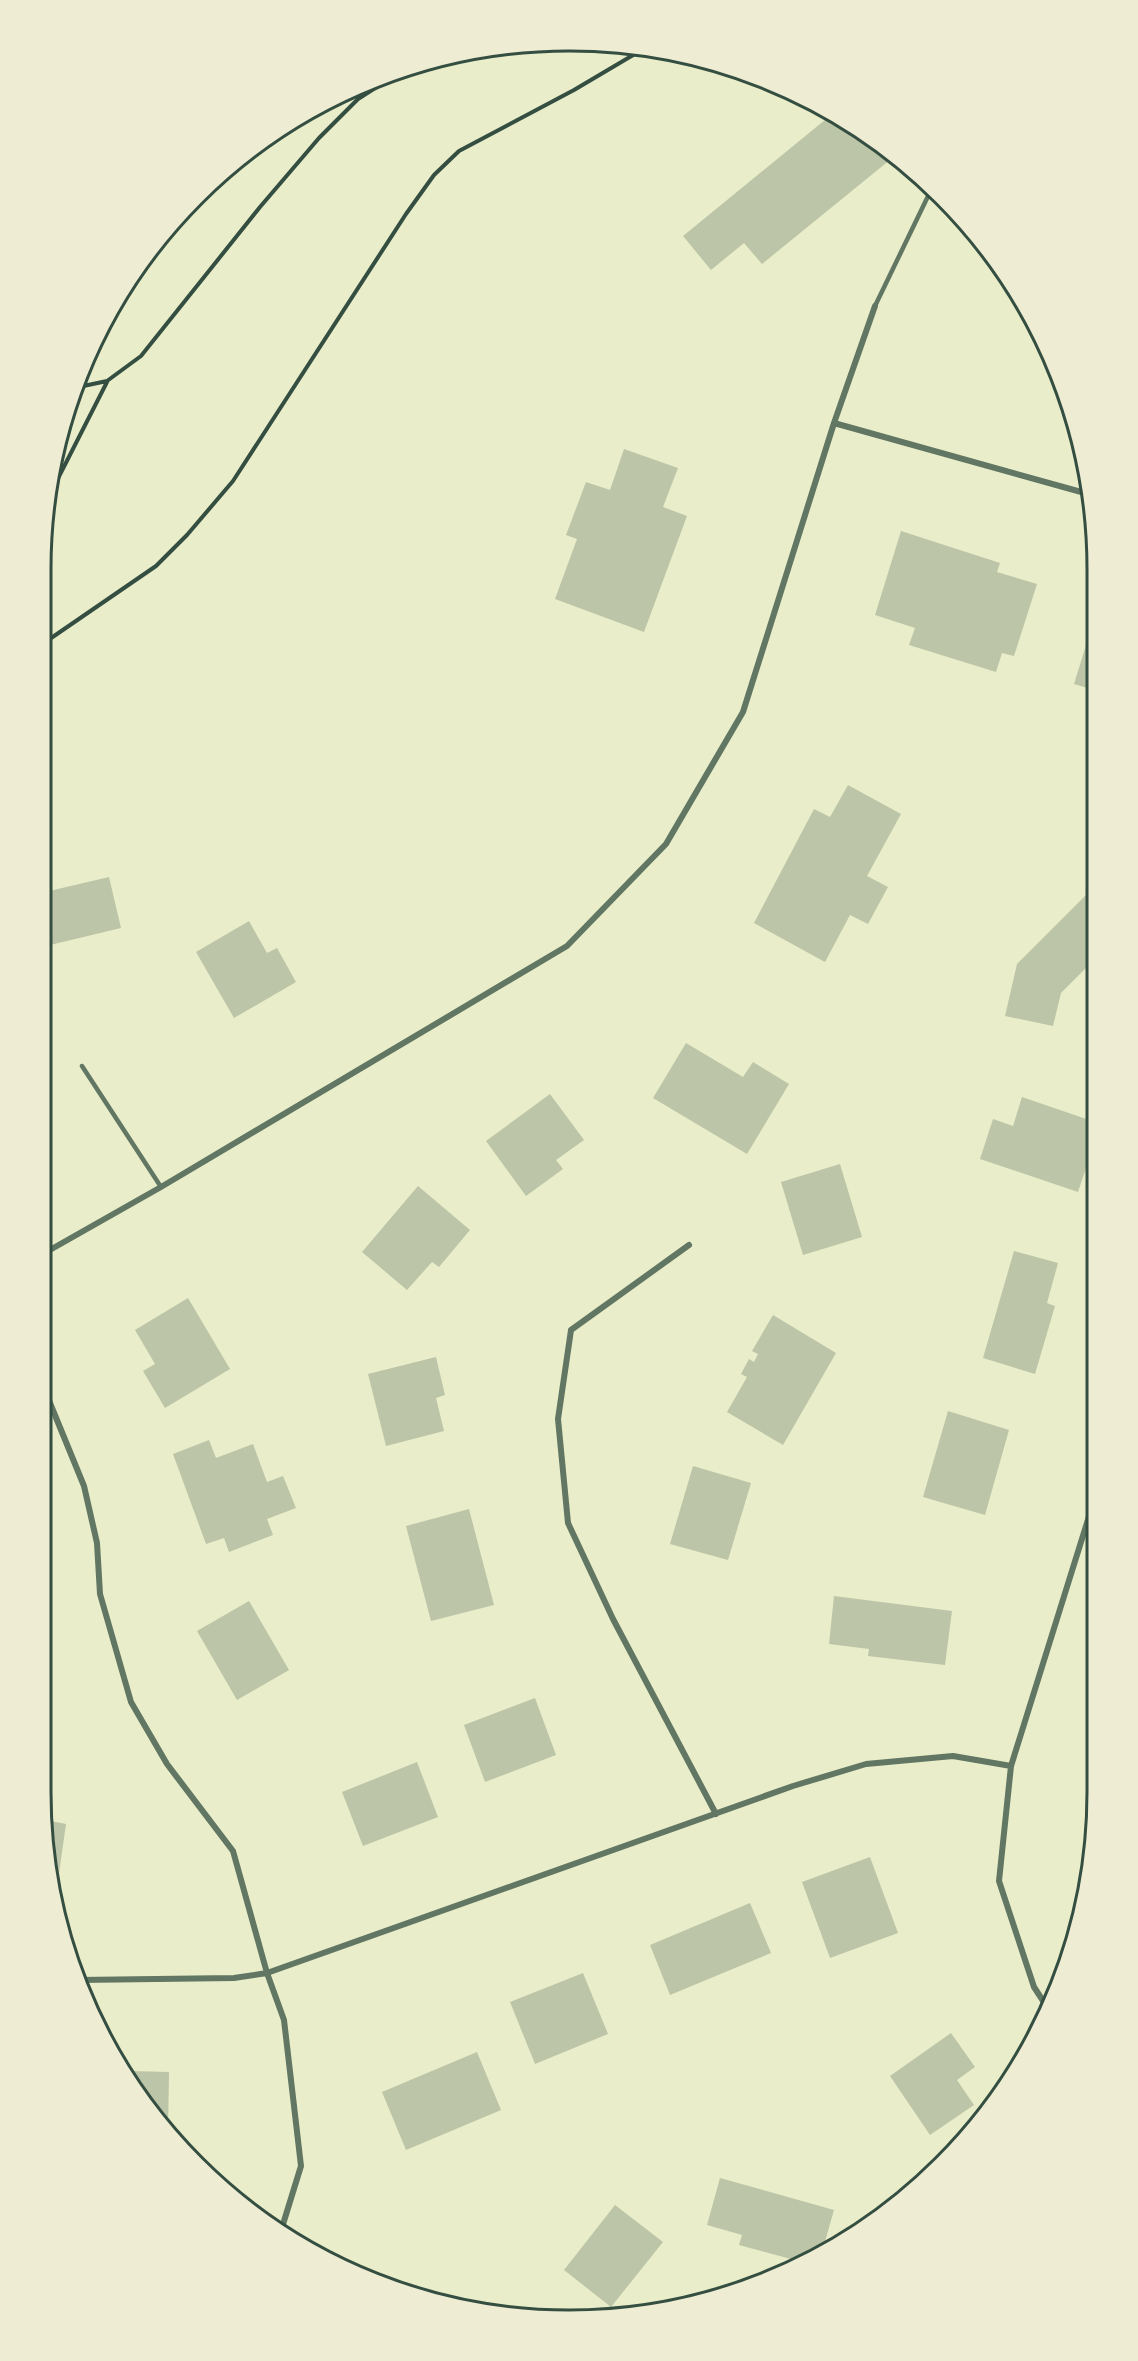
<svg xmlns="http://www.w3.org/2000/svg" width="1138" height="2361" viewBox="0 0 1138 2361" font-family="'DejaVu Sans',sans-serif">
<style>
.building{fill:#bcc5a7}
.lines{fill:none;stroke-linecap:round;stroke-linejoin:round}
.path{stroke:#344e41;stroke-width:4}
.service{stroke:#617663;stroke-width:4.5}
.minor{stroke:#617663;stroke-width:6}
.rim{fill:none;stroke:#344e41;stroke-width:3}
</style>
<rect width="100%" height="100%" fill="#e9edc9"/>
<path class="building" d="M831,115l65,40 -134,109 -18,-21 -33,27 -28,-34z
M624,449l54,19 -15,39 24,9 -43,116 -89,-33 22,-60 -11,-4 20,-53 24,8z
M901,531l99,32 -3,9 40,12 -23,72 -12,-3 -6,19 -87,-27 6,-17 -40,-13z
M1091,629l2,1 1,60 -20,-6z
M848,785l53,29 -34,62 21,11 -20,37 -18,-9 -25,47 -71,-39 60,-114 16,8z
M109,877l12,51 -75,18 -5,-23v-30z
M1094,887l1,72 -34,34 -8,33 -48,-10 12,-52z
M249,921l18,32 10,-5 19,34 -62,36 -38,-66z
M686,1043l57,34 10,-15 36,22 -42,70 -94,-56z
M550,1094l34,46 -28,20 7,9 -37,27 -40,-55z
M1022,1097l73,25v19l-17,51 -98,-33 13,-40 20,7z
M840,1164l22,73 -59,18 -22,-73z
M418,1186l52,44 -31,37 -7,-5 -25,28 -45,-38z
M1014,1251l44,12 -11,40 8,3 -20,68 -52,-16z
M188,1298l42,71 -65,39 -22,-37 12,-7 -20,-34z
M773,1315l63,38 -53,92 -56,-33 20,-35 -6,-3 8,-15 5,3 4,-8 -6,-3z
M436,1357l9,38 -9,3 8,33 -58,15 -18,-72z
M948,1411l61,19 -24,85 -62,-18z
M209,1440l7,18 37,-14 14,38 16,-6 13,32 -29,11 6,16 -44,17 -5,-14 -18,6 -33,-90z
M693,1466l58,17 -23,77 -58,-16z
M469,1509l25,96 -63,16 -25,-95z
M834,1596l118,15 -7,54 -77,-9 1,-7 -40,-5z
M249,1601l40,69 -52,30 -40,-69z
M535,1698l21,57 -71,27 -21,-57z
M417,1762l21,55 -75,29 -21,-54z
M45,1820l21,4 -8,56h-3z
M870,1857l28,76 -68,25 -28,-76z
M750,1903l21,50 -101,42 -20,-50z
M583,1973l25,61 -73,30 -25,-62z
M951,2033l24,34 -18,13 17,25 -44,30 -40,-59z
M477,2052l24,58 -95,40 -24,-58z
M127,2071l42,1 -1,59 -18,-17z
M720,2178l114,32 -12,42 -16,11 -67,-18 3,-10 -35,-10z
M615,2205l48,37 -52,65 -47,-37z"/>
<g class="lines">
<path class="path" d="M74,388l33,-7 34,-25 119,-149 59,-69 39,-39 47,-30
M47,500l60,-118
M41,645l115,-79 31,-31 46,-54 173,-267 28,-39 25,-24 115,-61 71,-42"/>
<path class="service" d="M875,306l56,-116
M82,1066l79,121"/>
<path class="minor" d="M834,423l258,72
M689,1245l-118,85 -13,89 10,104 45,96 103,195
M41,1255l120,-68 406,-241 99,-102 77,-132 91,-289 41,-117
M41,1381l43,105 13,57 3,51 31,108 36,62 66,87 34,122 17,47 17,146 -21,68
M78,1980l156,-2 33,-5 526,-187 73,-22 87,-8 58,10
M1049,2010l-15,-23 -35,-106 12,-115 85,-272"/>
</g>
<path d="M0 0H1138V2361H0ZM569 51H569A518 518 0 0 1 1087 569V1792A518 518 0 0 1 569 2310H569A518 518 0 0 1 51 1792V569A518 518 0 0 1 569 51Z" fill="#eeecd3" fill-rule="evenodd"/>
<path class="rim" d="M569 51H569A518 518 0 0 1 1087 569V1792A518 518 0 0 1 569 2310H569A518 518 0 0 1 51 1792V569A518 518 0 0 1 569 51Z"/>
</svg>
